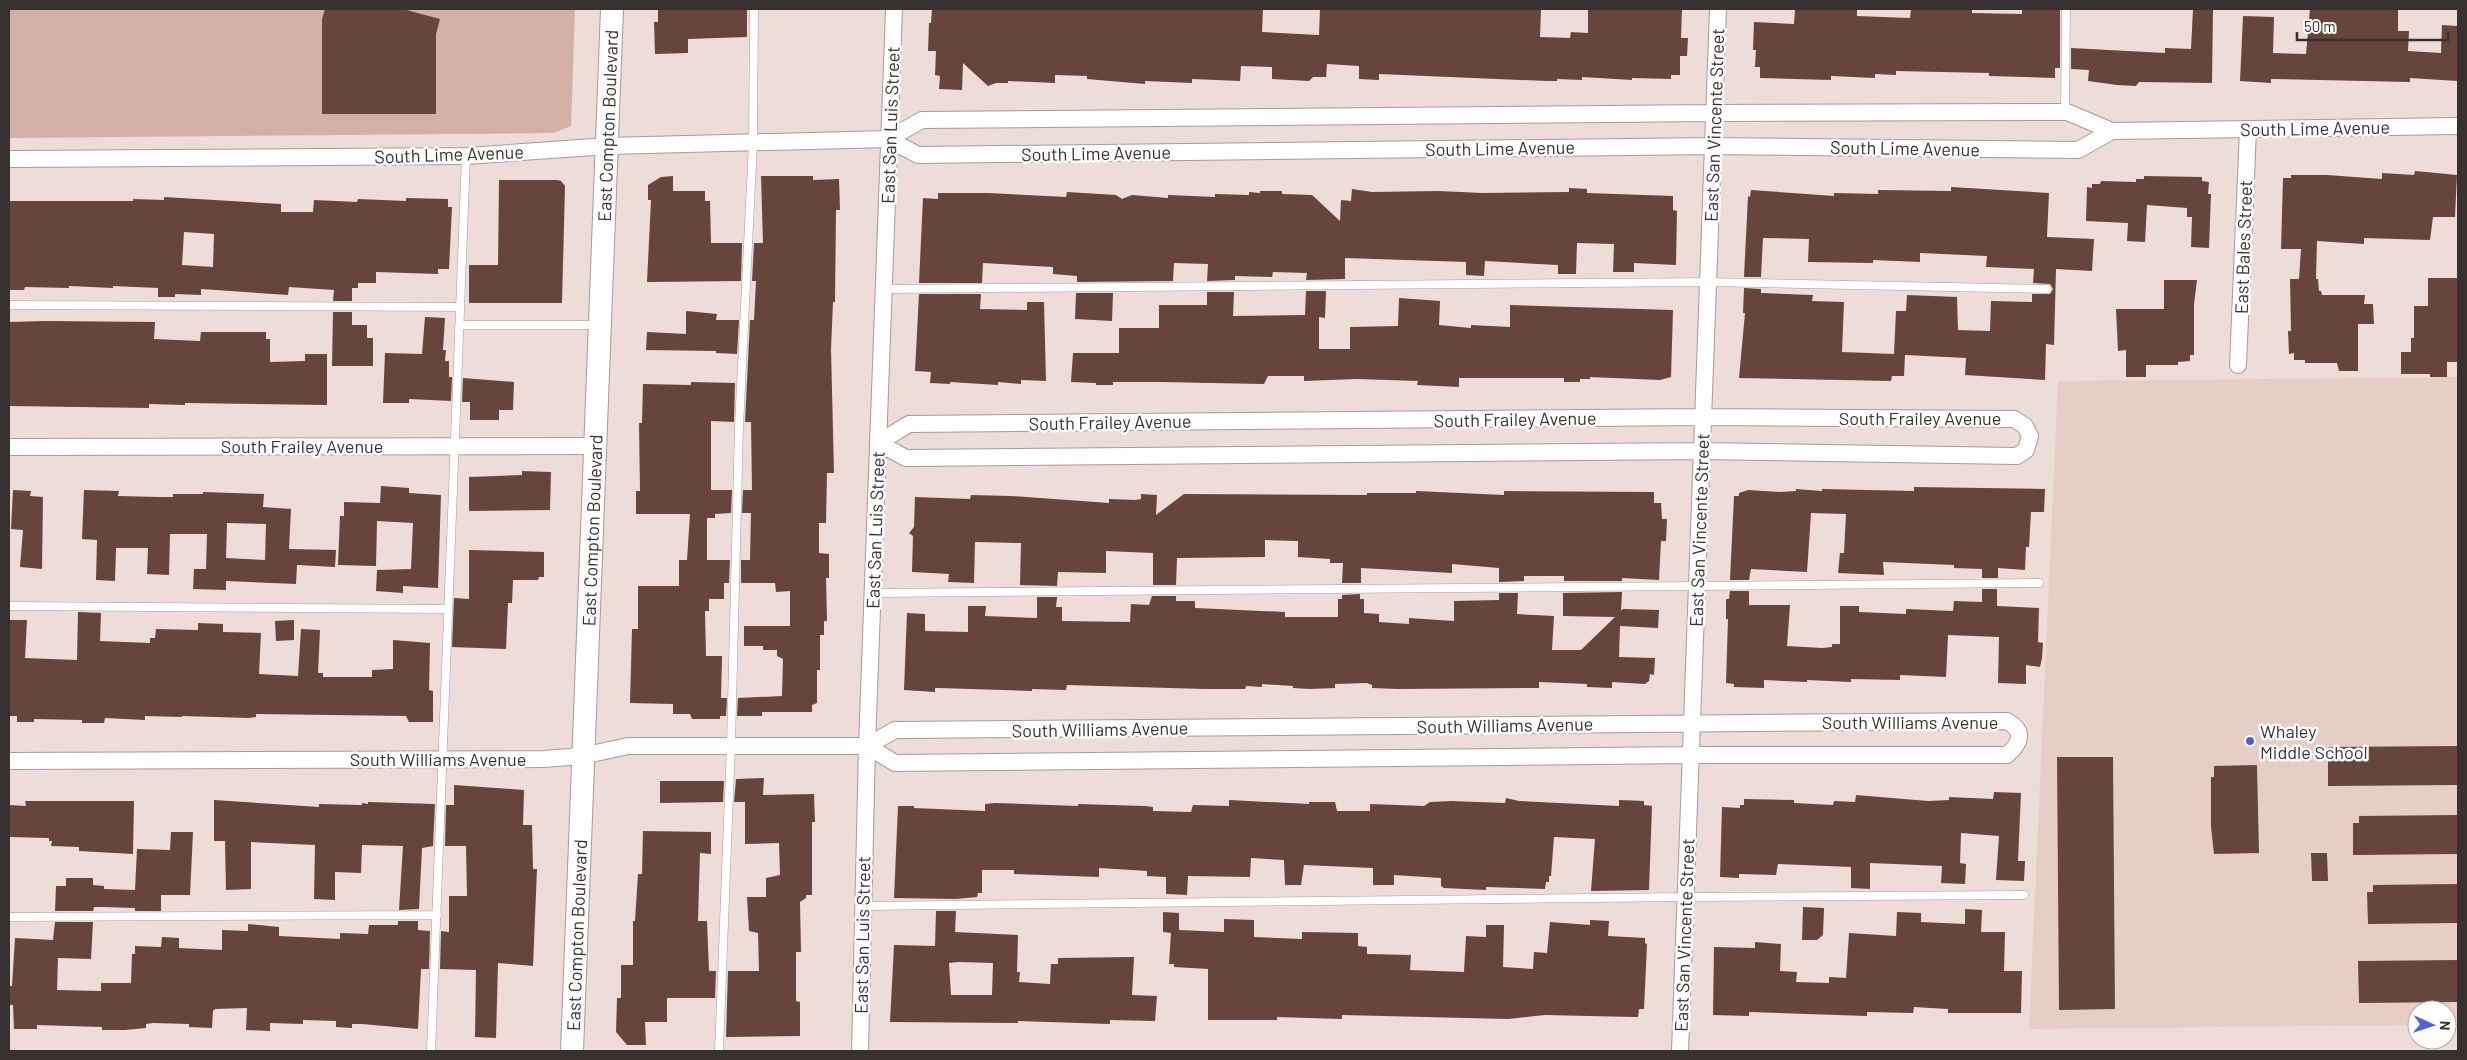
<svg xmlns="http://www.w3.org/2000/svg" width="2467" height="1060" viewBox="0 0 2467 1060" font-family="Barlow,sans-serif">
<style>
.built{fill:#e6cec7}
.green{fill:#d3b0a6}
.building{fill:#66453c;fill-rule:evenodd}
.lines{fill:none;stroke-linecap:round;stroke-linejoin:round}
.service-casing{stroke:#aa9a96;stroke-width:9}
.minor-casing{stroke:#aa9a96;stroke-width:18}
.secondary-casing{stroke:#aa9a96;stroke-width:24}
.service{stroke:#fff;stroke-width:8}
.minor{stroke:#fff;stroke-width:16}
.secondary{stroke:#fff;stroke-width:22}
.poi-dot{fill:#5062d7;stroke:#fff;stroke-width:2}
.labels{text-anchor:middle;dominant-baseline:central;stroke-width:5;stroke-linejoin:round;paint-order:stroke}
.street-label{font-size:18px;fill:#37312f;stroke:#fff}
.poi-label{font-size:18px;fill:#37312f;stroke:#fff;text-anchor:start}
</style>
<rect width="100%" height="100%" fill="#eddcd8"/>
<path class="built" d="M2458,377v648h-11v-15h-30v15l-388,4 29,-648z"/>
<path class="green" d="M9,9h566l-4,117 -17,7 -545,5z"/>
<path class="building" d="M325,9h78l37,10 -4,15v80h-114v-95z
M658,9h89v28l-59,2v14l-33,1 -1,-32h4z
M932,9h331l-1,23 57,3 1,-26h221l-1,28 30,1 1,-6 17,1v-24h94l-1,29h7l-1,18h-7v19h-9v4l-39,-1v2l-50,-3v3l-25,-1v2h-10l-168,-7v6l-20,-1v-13l-32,-2 -1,13h-13l-4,4 -37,-2v-12l-31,-1 -1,15 -48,-2v4l-47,-2v3l-58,-5v-3l-32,-1v8l-47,-2v2h-12l-8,3 -25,-23 -1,27 -23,-1 1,-13 -5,-1 1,-24h-8l1,-28h2z
M1795,9h62v7l53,2 1,-9h61v4l50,1v-5h38v59h-5v10l-66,-2v-3l-93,-2v4l-21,-1v4l-44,-2v4l-71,-2v-11h-5l1,-17h-3l1,-28 40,2z
M2193,9h20l-1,74 -73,-1 -3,4 -19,-1 -29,-4 1,-11 -18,-1v-21l94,5v-5l26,1z
M2310,9h88v22h11l-1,20 33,2 1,-28 16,1v55l-48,-3v4l-139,-3v4l-31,-2 3,-65 31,1 -1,36 33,1z
M2415,171l42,4 -2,42h-22l-3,23 -66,-2v6l-47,-3 -1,38h2l1,12h2l1,4h43l-1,9h9l1,20h-16v47h-19l-2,-8h-32v-3h-11v-7l-5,1 -1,-23h3l-1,-52h9l2,-30h-20l2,-71h8v-3h36l55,4v-6l32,2z
M673,176v15h32v10h5l1,42h31l-1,38 -94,1 4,-82h-3v-15l13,-8z
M761,176h52v4l26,-1 1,31h-4l-1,92h-2l-2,47 3,124h-7l-1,50h-7v30l10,1v24h-3l1,43h-3v14h-4v35h-3v33l-5,2v7h-50v4h-25l1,-18 44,-2 1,-37 -6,-3v-6h-14v-4h-19v-20h46v-35l-14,1 -1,-9h-34v-23h9l1,-47h-9l1,-23h9l-1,-68h-6l5,-102h4l2,-39h-4l2,-38h9z
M2144,176l58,1v4l7,1 -1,12h3l-2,54 -18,-1 1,-30h-5v-9l-40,-3 -2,37 -18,-1 1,-18 -42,-2 1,-34 5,1v-4h8l1,-3 35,1v-3h8z
M499,180h58l4,1 4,5 -3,117h-93v-38h29z
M1951,187l98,6 -2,44 47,2 -2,32 -36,-2 -2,76 -8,-1 -1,36 -80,-5 1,-17 -61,-3 -1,21h-12l-1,5 -152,-3 6,-65h-2l1,-25 17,1v4l52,2 -1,6 32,1 -2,50 52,2 2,-43h10l1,-16 50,2 1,33 32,1 1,-30 41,1v-8h18l3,-5 -3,-5 -17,-1 1,-14 -48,-2 1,-11 -67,-3v9l-47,-2v3l-65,-1 1,-23 -46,-1 -2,39h-17l4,-81 2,1 1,-7 83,6v-3l44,1v-4l73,1z
M1569,188l18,1v4l86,3v14l4,1 -1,54 -42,-2v9h-21l1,-28 -37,-1 -1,31h-18v-9l-73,-4 -1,15 -18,-1v-13l-121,-4v21l-39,1 1,-7 -34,-1 -1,5 -37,-1v4l-28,1 1,-17 -34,-1 -1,18 -96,1v-6l-24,-2v-7l-70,-4 -1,20h-63l4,-85 15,1v-6h50l78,4 1,-5 49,3 6,4 10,-4 36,3v-3l47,2v-3l34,1v-3l11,1v-2h22v3l30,1 28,26 1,-21 10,1 1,-12 20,3 67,-1 43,2 87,-1z
M164,197l117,7v8h32l1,-12 43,2 1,-3 48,2v-3l42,1v8h4l-3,62h-11v5l-62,-2v11h-18v5h-6v13h-19l1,-11 -45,-3 -1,8 -87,-6v6l-26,-1v3h-17v-9l-45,-2v2l-44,-2v2l-44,-1 -1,3h-15v-89h124v-2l31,1zM184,232l30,2 -1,33 -31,-2z
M2428,278h30v84h-11v15h-17v-3h-29v-22h10v-14h3v-32h14z
M2164,280h33l-3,24v51h-4v6l-12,1v3h-32v12h-20v-27l-8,1 -2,-42h48z
M1306,291h20l-1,27 -6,-1v32h31v-22l48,-1 1,-28 41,3 -1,24 32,3v-3l39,2v-22l163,5 -2,67 -11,3 -70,-3v2h-10v3h-16v-4h-105v9l-42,-2 1,-4 -61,-2 -53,2v-5h-36l-4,8 -104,-2h-47v3h-17v-2l-25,-1 2,-29h46v-25h40v-23h48v-13h27l-1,24 72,-1z
M1076,293h37l-1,28 -37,-2z
M919,294h62l-1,15 47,1v-8h17l2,79 -25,-1v4l-23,-2v3l-48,-3v2l-20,-1 1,-11 -16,-1z
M686,311l31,3 -1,6h23l-2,34 -21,-1v-2l-70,-1 1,-18 39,2z
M333,312h19v13h15v13h6v28h-41z
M425,317l20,1 -2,32h3l-1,11h4v16h3l-1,24 -42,-2v4h-26l2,-50 37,1z
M45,321l110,1 -1,17 46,2 1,-9h65v7h4v23l35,-1v-7h22v51l-142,-2v2l-36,-1v4l-140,-2v-84z
M463,378l51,4 -1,28h-14v10h-29v-18h-8z
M691,382l44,1 -1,39 -23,-1v69h21l-1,23 -16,1v4h-8v42h23l-1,23h-5v16h-15v12h-4l1,45h16l-1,42h6l-1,18h-6v3h-28l-2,-5h-17v-10l-43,-1 2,-74h6v-43h41v-26h8l3,-46h-54v-23h4l-1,-68h3l1,-39 48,1z
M522,471l29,1 -1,38 -81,1v-34l53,-2z
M381,486l28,2v5l32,2 -3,93 -35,-2v7l-27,-2 1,-21 34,-1 2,-46 -36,-2 -1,45 -38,-1 2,-49h4v-14l36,1z
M1914,487l131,2 -1,23h-13l-2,35h-3l-1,23 -27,-2v10h-16v-9l-28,-1v-3l-71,-3 1,13 -46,-2 2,-20h4l2,-39 -35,-1 -4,59 -56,-3 -2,11h-19l4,-84h5v-3l9,-3 33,2 15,-1v-2l26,2v-2l92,2z
M13,490l18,1 -1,5 13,1 -1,72 -22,-2 3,-37 -12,-1z
M84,490l35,1 -1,5 42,1h13v-3h30v-2l61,2 -1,13 28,2 -2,40 47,1 -1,17 -38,-2 -1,19 -70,-3v9l-33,-1 1,-20h12l1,-35h-37l-1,41 -22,-1 1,-26h-32l-1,33 -19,-1 1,-40 -15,-1zM227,523l39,1 -1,36 -39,-2z
M1416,491l88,4v-4l150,1v11h7l1,16h5l-1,22h-5l-2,39 -37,-2v3h-58v-5h-40v5l-25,1v-14l-47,-4v9l-91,-5v15h-19l1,-20h-13v-4l-32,-2v-16l-33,-1v17l-88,1 -1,27h-23v-32l-47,-2v22l-48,-1 -1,14 -37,-1 1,-42 -46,-1 -1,41 -26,-1 1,-8 -37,-2 1,-36 -4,-3 5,-6 1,-30 55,2 1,-4 40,1 98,7v-4l26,1 6,-1v-5l16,1 -1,20 28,-21 183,1v-2h49z
M469,550l75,2v25h-5l-1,3h-25l-1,23h-4l-2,46 -54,-2 2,-49 15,1z
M1982,589h15v17l42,2 -1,34 5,1 -1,15 -2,9 -14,-2v19l-28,-1 1,-46 -51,-2 -2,42 -46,-2v5l-49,-1v3l-44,-2v2l-43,-2v8l-30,-1v-3l-8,-1 2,-64h-2v-20h3l1,-8h19v14h41l-3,41 35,2 10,-1v-3h8v-38h19v6l47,2v-5l47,2 1,-10 28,1z
M1622,592l-1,19 2,-2 36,1 -1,18 -38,-2 -1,31 36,1 -1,17 -4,-1 -1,7 -4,3 -33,-2v6l-25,-1v-3l-48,-2v6l-141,1 -26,-1v-3l-5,-2 -32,1v4l-25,1 -17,-1v-2l-31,-2v3l-16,-1 -1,3h-41l-137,-4 -1,5 -34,-1v2l-93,-3h-4v4l-31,-2 3,-77 18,1v17l43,1v-26h18l-1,10 52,2v-21h20l-1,10h6v14l68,1 1,-18 18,1 3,-9h24v5h19v7l90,4v5h53v-18h4v-4l18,-1v5h4v14l15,1v8l30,2v-6l45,3v-20l45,-1v-7h19l-1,21 37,2 -2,34h29l34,-33 -52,-1v-23z
M78,612l23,1 -1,28 50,2v-5h5l1,-9 42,1v-7l25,1v8l38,1 -2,41 39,2 3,-47 19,1 -2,43h5v4h49v-7l21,-1v-29l37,3 -1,47 4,1v31h-24l-3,-6 -150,-2v3l-7,1 -67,-2v1l-37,-1v4l-40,-2 -1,5h-22v-3l-48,-1v3h-17v-6h-8v-96h18l-2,38 52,2z
M294,620v20l-18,1 -1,-20z
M2458,746v39l-130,1v-39z
M2057,757h56l2,252 -56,1z
M2257,765l2,88 -45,1 -3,-27v-50h3v-11z
M764,778l-1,17 51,-1 1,28h-3v73h-6v3l-6,4 1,50h-5v49l4,1v34l-74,1 2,-66h31l-1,-38 -9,-2 -2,-34h19v-19l14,-3 -1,-32 -34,1v-42h-11l2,-23z
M660,781h64l-1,21 -63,1z
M454,785l70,5 -1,35h9l1,44h4l-4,97 -35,-3 -2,75 -21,-1 1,-67 -36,-1 1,-38 8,1v-36h18l-1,-50h-21l1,-41h8z
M1994,792l27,1 -3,68h7l-1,20 -28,-1 3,-44 -38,-3 -1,30 6,1 -1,20 -24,-1 1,-17 -72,-3v26l-19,-1v-21l-73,-3 -2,11 -37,-1v4l-19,-1 2,-70 18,1v-3h4v-6l50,1v3l39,2 1,-4 21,1 1,-7 72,6 21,-1v-3l44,2z
M1506,798l13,3 100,5v-6l25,1v4l8,1 -3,84 -58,1 4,-52 -41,-2 -3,39h-2v6h-3l-1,7 -59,-2v3l-42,-2 -3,-2v-8l-47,-3v10h-21v-17l-69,-3 -3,20h-16l-1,-25 -33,-2 -1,19 -62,-1 -1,19 -21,-1v-17l-19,-1v-5l-48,-3v9l-85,-3v-4h-32v23h-4l-1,4 -21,2 -62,-1 4,-92h16v2l71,3v-7l10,-1 83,3v-2l67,2 8,1v4l38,1 2,-7 36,1v-6l80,4v-2h26l2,9h33v-7l54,2 6,-4 21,-1 54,2z
M214,800l105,7v-3l43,1v-2l6,1v-2l67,2 -2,42 -11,2 -3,61 -20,1 4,-64 -41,-1 -1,28 -26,-1v28l-21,-1 1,-54 -64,-3v47l-25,1 -1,-49h-11z
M25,801h109l-1,53 -54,-3v-4l-28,-1 1,-5h-3v-3l-40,-1v-32l17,1z
M2458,815v39l-105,1v-32h6v-7z
M643,831l68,1v22l-11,-1 -2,68h9l2,50h7l-1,27h-48v24h-22l1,23h-19l-11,-13 1,-34h4v-33h12v-44h2l3,-47h4z
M171,832h22l-3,63h-29v16h-26v-3l-32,-1h-9l-1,4h-38l1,-25h10v-8h27v7l11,1v3l31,1 2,-41 33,1z
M2311,853h16l1,28h-16z
M2458,884v39l-90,1 -1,-32h6v-7z
M1803,907l21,1 -1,27 -6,5h-15z
M1965,909l17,1 -1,22h24l-1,39h18l-1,42h-73v-4l-34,-2 -1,6 -46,-1v4l-118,-4v4l-36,-1 1,-68 41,1v-6l26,2 -1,27 17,1 -1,10 33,1v-6l17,1 3,-45 47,3 1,-24 24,1v9l44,2z
M936,911h20l-1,21 63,3 -1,37h3l-1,10 31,2 1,-20h7v-6l76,-1 -2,38 25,1 -2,25 -45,-1v4l-92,-3v2l-128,-1 4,-77 41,1zM958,962l35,1 -1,32h-41l-2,-32z
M1163,912l16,1v17l45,2v-13l30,1v17l48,2v-7l56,1v13l9,1v7l44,1 -1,15 54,2 2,-36 20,1v-12h18l-1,42 30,2 1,-17 13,1 3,-31 40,3v-5l19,1 -1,15 37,2v5l2,1 -3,65h-5l-1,8h-4l-89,-2 -37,4 -166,-4v4l-65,-2v3h-69v-51l-34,-2v-3h-5l2,-31 -8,-1z
M398,921h20v9l12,1 -1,38h-8l-3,60 -56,-5h-10v4l-16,-1v-6l-33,-1v4l-33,-1v8l-24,-1 1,-22 -32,1 -2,2 -1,17 -23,-1v-3l-36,-1 -7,1v4l-21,2h-23v-3l-65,-2v4h-23l-1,-24h-4v-19h3l3,-48 38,2 2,-18h38l-2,37 -33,-1 -1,32 44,1v-8h30l1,-29h3v-8l26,1 1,-10 17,1v10l43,2v-20l26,1v-7l31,3v9l61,3v-6l28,1 1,-9h29z
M2458,960v42l-99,1 -1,-42z"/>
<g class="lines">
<g class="service-casing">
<path id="service" d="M2065,112l1,-103
M885,289l823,-7 339,7
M9,305l451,2
M459,325h139
M872,593l1167,-10
M9,606l439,3
M863,906l823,-9 338,-2
M9,917l428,-2
M431,1051l35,-895
M719,1051l12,-307 8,-318 14,-282 1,-135"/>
</g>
<g class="minor-casing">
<path id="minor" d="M888,139l30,16 794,-9 366,4 34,-19
M9,159l457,-3 142,-10 280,-7 34,-19 791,-7 354,-1 45,19 346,-5
M2238,365l10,-236
M1703,417l311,2 11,7 5,10 -4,14 -9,6 -315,-5 -796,7 -28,-15 31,-19z
M9,447l586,-1
M9,761l535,-2 38,-3 46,-10h239l28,-16 1112,-9c18,10 14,22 0,34h-316l-796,8 -28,-17
M860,1051l7,-305 27,-737
M1680,1051l38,-1042"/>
</g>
<g class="secondary-casing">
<g id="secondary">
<path id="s1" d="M572,1051l40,-1042"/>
</g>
</g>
<use href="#service" class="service"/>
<use href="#minor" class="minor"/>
<use href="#secondary" class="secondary"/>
</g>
<circle class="poi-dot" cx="2250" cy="741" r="5"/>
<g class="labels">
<g class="street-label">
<text stroke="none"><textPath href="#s1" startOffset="926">East Compton Boulevard</textPath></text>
<text transform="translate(890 125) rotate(-88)">East San Luis Street</text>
<text transform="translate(1714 125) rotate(-88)">East San Vincente Street</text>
<text transform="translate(2315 128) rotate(-1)">South Lime Avenue</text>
<text transform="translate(1500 148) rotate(-1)">South Lime Avenue</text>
<text transform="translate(1905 148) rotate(1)">South Lime Avenue</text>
<text transform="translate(1096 153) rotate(-1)">South Lime Avenue</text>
<text transform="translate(449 154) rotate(-2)">South Lime Avenue</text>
<text transform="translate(2243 247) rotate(-88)">East Bales Street</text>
<text x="1920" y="418">South Frailey Avenue</text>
<text transform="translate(1515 419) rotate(-1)">South Frailey Avenue</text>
<text transform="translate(1110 422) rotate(-1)">South Frailey Avenue</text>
<text x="302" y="446">South Frailey Avenue</text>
<text stroke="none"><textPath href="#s1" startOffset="521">East Compton Boulevard</textPath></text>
<text transform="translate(875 530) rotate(-88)">East San Luis Street</text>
<text transform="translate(1699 530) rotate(-88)">East San Vincente Street</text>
<text x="1910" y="722">South Williams Avenue</text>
<text transform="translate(1505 725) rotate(-1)">South Williams Avenue</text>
<text transform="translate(1100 729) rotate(-1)">South Williams Avenue</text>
<text x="438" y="759">South Williams Avenue</text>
<text stroke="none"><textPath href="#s1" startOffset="116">East Compton Boulevard</textPath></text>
<text transform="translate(862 935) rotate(-89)">East San Luis Street</text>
<text transform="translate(1684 935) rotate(-88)">East San Vincente Street</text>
</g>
<g class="poi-label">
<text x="2260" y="731">Whaley<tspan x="2260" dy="21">Middle School</tspan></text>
</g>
</g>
<rect width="2467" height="1060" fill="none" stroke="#37312f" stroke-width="20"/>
<g transform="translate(2432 1025) rotate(93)"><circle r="24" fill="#ffffff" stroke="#afadac"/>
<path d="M0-4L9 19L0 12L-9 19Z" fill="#5062d7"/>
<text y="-8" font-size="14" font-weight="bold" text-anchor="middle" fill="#37312f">N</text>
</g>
<path d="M2297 32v8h151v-8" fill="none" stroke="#37312f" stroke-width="2.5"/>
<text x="2304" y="32" font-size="15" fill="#37312f" stroke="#ffffff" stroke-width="4" paint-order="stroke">50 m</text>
</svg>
